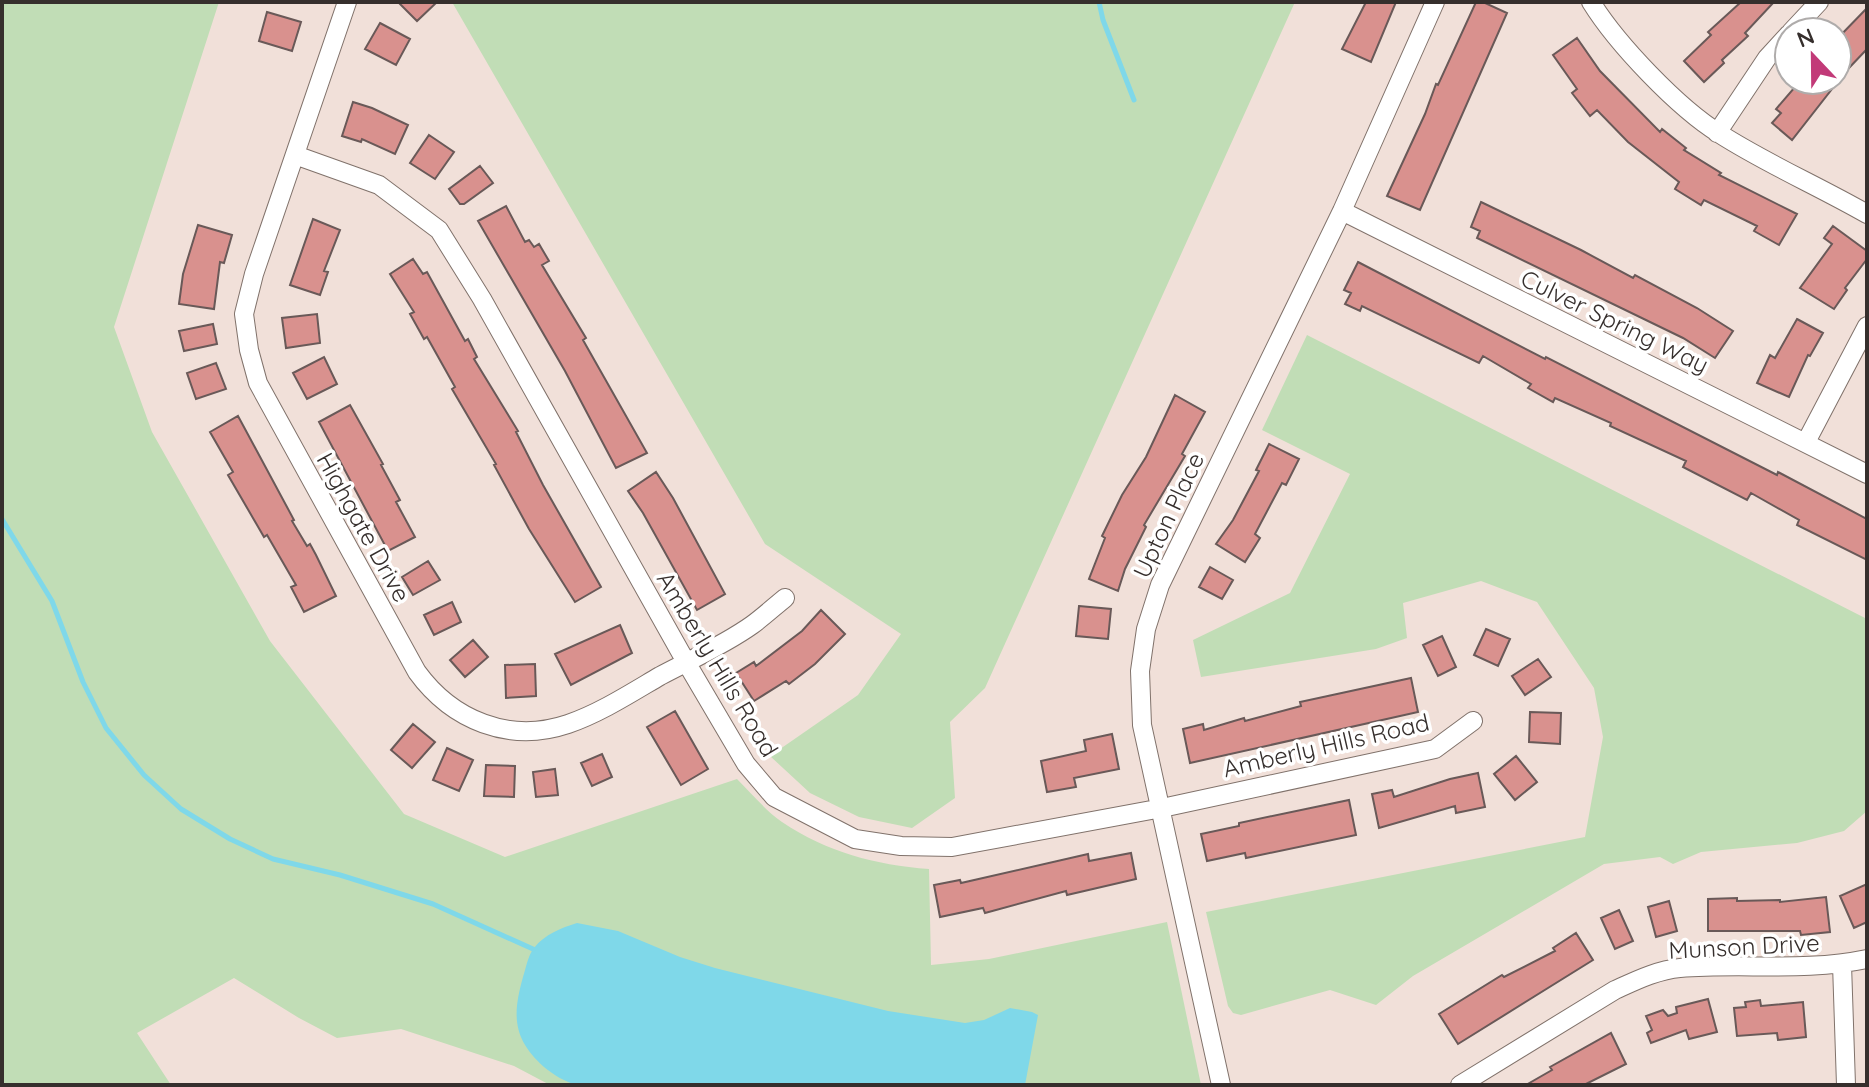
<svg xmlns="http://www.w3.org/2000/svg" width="1869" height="1087" viewBox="0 0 1869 1087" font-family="Quicksand,sans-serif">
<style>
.green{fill:#c1ddb6}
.water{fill:#7fd8e9}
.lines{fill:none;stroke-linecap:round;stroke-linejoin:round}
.stream{stroke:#7fd8e9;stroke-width:5}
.building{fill:#d9918e;stroke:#695958;stroke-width:2}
.minor-casing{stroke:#80726b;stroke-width:20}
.minor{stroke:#fff;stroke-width:18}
.labels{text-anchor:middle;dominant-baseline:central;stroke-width:7;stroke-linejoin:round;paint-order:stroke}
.street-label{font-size:24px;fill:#362f2d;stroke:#fff}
</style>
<rect width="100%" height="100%" fill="#f1e0d9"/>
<path class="green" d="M2,2h217l-105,325 38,105 118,209 134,173 101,43 232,-78c14,14 29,32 45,43 45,30 93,43 147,47l2,96 58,-6 178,-37 34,163h-651l-36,-19 -113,-37 -64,9 -38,-20 -65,-40 -97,55 34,52h-169z
M452,2h843l-310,686 -35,34 5,76 -43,30 -53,-11 -49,-24 -40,-37 88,-61 43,-61 -136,-90z
M1307,335l560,284v192l-23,20 -47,12 -96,9 -28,12 -13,-7 -56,7 -191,112 -37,29 -46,-15 -89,25 -8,-2 -5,-7 -22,-94 379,-75 18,-100 -9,-49 -57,-86 -56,-21 -78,22 4,35 -31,11 -175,28 -8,-37 97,-47 60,-119 -88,-44z"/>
<path class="water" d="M577,923l41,8 62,26 35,11 173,43 77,12 19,-3 26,-12 22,4 6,3 -13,70h-448c-12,-3 -23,-10 -33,-18 -31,-28 -32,-51 -21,-90 3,-9 5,-22 11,-29 11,-14 27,-20 43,-25z"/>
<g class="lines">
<path class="stream" d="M1099,2l4,18 31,80
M2,519l50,82 31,81 23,46 38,47 37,34 49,30 43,20 67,16 93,29 100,45"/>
</g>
<path class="building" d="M398,2h39l-20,19z
M1366,2h30l-25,60 -29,-13z
M1476,2h7l24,11 -87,197 -33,-14 38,-82 11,-30 2,1z
M1741,2h33l-29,31 3,3 -26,24 2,3 -20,19 -20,-21 27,-26 -3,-3z
M1867,8v41l-20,21 -10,-9v-22z
M267,12l34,10 -9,29 -33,-10z
M380,23l30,16 -14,26 -31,-16z
M1577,38l23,33 60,61 2,-3 24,19 -2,2 37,23 -2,2 78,39 -18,31 -25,-14 3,-5 -53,-26 -3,5 -26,-16 4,-7 -51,-40 -31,-32 -7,6 -18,-23 5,-4 -24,-34z
M1801,80h38l-47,60 -20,-17 9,-10 -5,-4z
M353,102l19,6 36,17 -13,29 -33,-15 -1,3 -19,-6z
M429,135l25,17 -19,27 -25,-16z
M480,166l13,17 -29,21h-4l-11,-15z
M1481,202l100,48 52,28 2,-3 62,33 36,23 -18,27 -32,-20 -206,-100 3,-7 -9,-4z
M506,206l19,36 4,-2 5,7 5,-3 10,17 -7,4 44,73 -3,2 64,113 -31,15 -51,-97 -87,-150z
M313,219l27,11 -16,41 4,1 -8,23 -30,-10z
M198,225l34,10 -8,28 -4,-1 -6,47 -35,-5 4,-30z
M1833,226l34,25v8l-22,29 2,2 -13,19 -34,-21 32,-44 -8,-6z
M413,259l10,15 4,-2 38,69 3,-2 9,18 -3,2 44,72 -2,1 27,53 58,102 -26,15 -46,-73 -35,-64 2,-1 -44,-75 3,-2 -28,-50 -3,2 -14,-25 4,-2 -24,-38z
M1358,262l187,97 1,-2 231,118 1,-3 89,47v41l-70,-35 2,-5 -48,-27 -4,7 -64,-33 3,-6 -76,-35 1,-3 -56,-25 -2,4 -25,-14 3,-4 -48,-28 -4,7 -117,-57 -2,5 -15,-7 6,-11 -7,-3z
M317,314l3,29 -34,5 -4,-30z
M1797,319l26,14 -13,23 -2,-1 -19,42 -32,-14 13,-28 5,3z
M213,324l4,20 -33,7 -5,-20z
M324,357l13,27 -30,15 -14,-26z
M216,363l10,26 -30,10 -9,-26z
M1175,395l30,17 -23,42 3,2 -41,69 2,2 -21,42 -7,22 -29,-12 16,-41 -3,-2 20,-41 24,-38z
M350,405l33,59 -2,1 19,35 -4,2 19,35 -27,14 -69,-129z
M238,416l56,104 -2,1 15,25 3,-2 6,11 20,41 -32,16 -13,-25 5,-2 -29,-50 -3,2 -36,-62 5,-3 -23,-40z
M1269,444l30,15 -13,26 -4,-2 -27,51 5,4 -15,24 -29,-18 17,-24 26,-49 -3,-1z
M656,472l17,26 52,96 -28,16 -54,-97 -15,-22z
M428,561l12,19 -27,15 -11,-18z
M1210,567l23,13 -11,19 -23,-12z
M452,602l9,20 -27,13 -10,-20z
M1079,606l32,3 -3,30 -32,-3z
M821,610l24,24 -30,30 -26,20 -3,-3 -32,20 -18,-28 18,-11 2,4 46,-35z
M620,625l12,28 -61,32 -16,-31z
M1486,629l24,10 -12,27 -24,-11z
M1442,636l14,31 -18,9 -15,-31z
M473,640l15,17 -23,20 -15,-17z
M1538,659l13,18 -26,18 -13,-19z
M535,664l1,32 -30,2 -1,-33z
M1411,678l7,34 -228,51 -7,-34 20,-5 1,6 40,-12 1,3 56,-15 -1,-4z
M675,711l33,58 -27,16 -34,-58z
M1530,712l31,1 -1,31 -31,-2z
M413,724l22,18 -23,26 -21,-18z
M1112,734l7,35 -45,9 2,9 -29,5 -6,-31 45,-10 -2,-11z
M447,748l26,12 -14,31 -26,-11z
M602,754l10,23 -20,9 -11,-23z
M1516,756l21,26 -22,18 -21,-26z
M486,765l29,1 -1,31 -30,-1z
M555,769l3,26 -22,2 -3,-25z
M1478,773l7,34 -29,6 -1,-7 -76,22 -7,-34 20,-4 2,7 56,-18z
M1349,800l7,35 -110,23 -1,-5 -38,8 -6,-27 38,-8v-3z
M1131,853l5,26 -69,16 -1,-4 -81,22 -2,-5 -43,9 -6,-32 26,-5 1,3 127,-29 1,7z
M1867,884v38l-13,6 -14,-32z
M1826,897l4,35 -29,3 -1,-4h-92v-32l29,-1v3l43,-1v2z
M1669,901l8,30 -21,6 -8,-30z
M1619,910l14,31 -18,8 -14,-31z
M1576,933l17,27 -135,84 -19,-30 63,-39 2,2 51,-26 -2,-3z
M1708,999l9,33 -28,7 -3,-9 -35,13 -4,-10 5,-3 -6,-14 17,-6 5,6 9,-3 -1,-6z
M1760,1000l1,6 42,-4 3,35 -28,3 -1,-7 -40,3 -3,-28 12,-1 -1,-5z
M1611,1033l15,31 -42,21h-58l26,-15 -2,-3z"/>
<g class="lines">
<g class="minor-casing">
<path id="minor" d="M347,2l-93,272 -10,40 5,36 9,33 159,289c35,48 92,72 151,52 32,-11 63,-31 92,-48 30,-16 64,-31 92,-51 11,-8 22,-18 33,-27
M1591,2c26,42 87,106 129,132 47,30 98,52 147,80
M1791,32l28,-30
M1717,133l50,-75 22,-24
M295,155l84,30 60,45 43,69 204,363 60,102 28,33 81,42 46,7 51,1 210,-39 273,-59 38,-28
M1342,211l525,263
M1806,442l61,-116
M1842,964l4,121
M1221,1085l-79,-360 -2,-54 6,-42 14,-44 182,-374 93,-209
M1460,1085l155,-95c20,-9 42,-20 65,-22 63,-5 125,4 187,-9"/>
</g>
<use href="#minor" class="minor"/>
</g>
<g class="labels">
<g class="street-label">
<text transform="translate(1615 321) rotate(26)">Culver Spring Way</text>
<text transform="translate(1168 515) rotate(-65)">Upton Place</text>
<text transform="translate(364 527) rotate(61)">Highgate Drive</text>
<text transform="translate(718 664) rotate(59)">Amberly Hills Road</text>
<text transform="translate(1326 745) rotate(-13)">Amberly Hills Road</text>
<text transform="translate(1744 946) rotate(-3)">Munson Drive</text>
</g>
</g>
<rect width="1869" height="1087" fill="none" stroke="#362f2d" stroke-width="8"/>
<g transform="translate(1813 56) rotate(338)"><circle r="38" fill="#ffffff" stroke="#afacab" stroke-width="2"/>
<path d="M0-6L14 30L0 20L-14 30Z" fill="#c23a78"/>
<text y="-12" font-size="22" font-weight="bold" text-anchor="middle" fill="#362f2d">N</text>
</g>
</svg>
